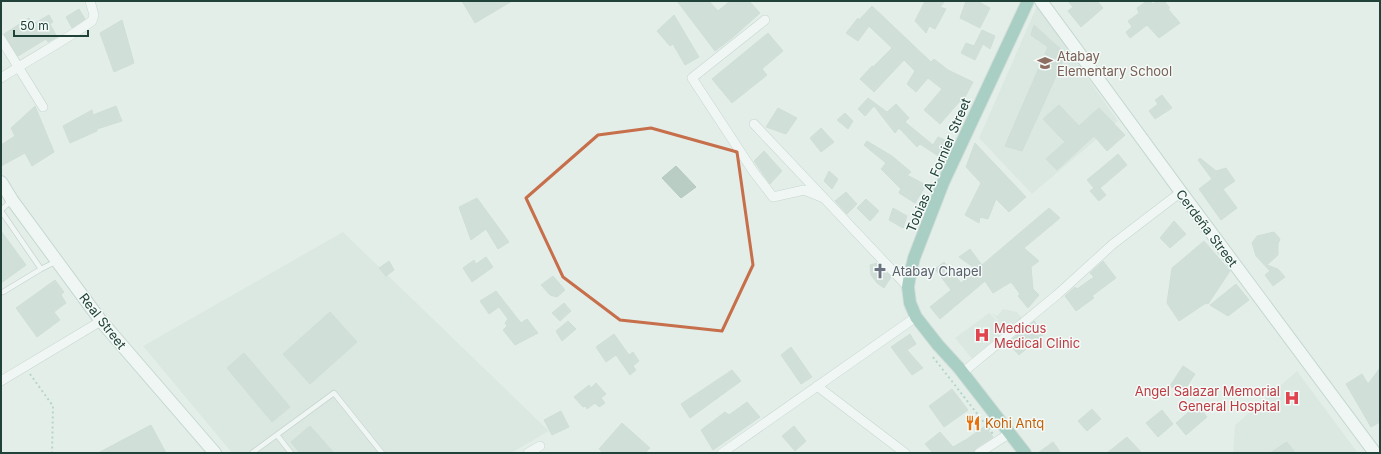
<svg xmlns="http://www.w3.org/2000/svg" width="1381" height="454" viewBox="0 0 1381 454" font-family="Inter,sans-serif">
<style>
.built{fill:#d1dfd8}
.building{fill:#bacdc5;stroke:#b4c9c1}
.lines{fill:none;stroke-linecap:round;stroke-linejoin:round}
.service-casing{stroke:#a5b7b1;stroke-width:6}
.minor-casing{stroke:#a5b7b1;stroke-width:10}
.secondary-casing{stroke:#9fbcb2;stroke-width:14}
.primary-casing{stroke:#c1cac8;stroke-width:14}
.path{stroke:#7fb6a5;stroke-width:2;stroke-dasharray:2 3;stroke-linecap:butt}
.service{stroke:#fff;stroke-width:4.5}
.minor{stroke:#fff;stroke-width:9}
.secondary{stroke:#fff;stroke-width:12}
.primary{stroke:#62a998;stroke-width:12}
.marked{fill:none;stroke:#c76e4a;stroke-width:3;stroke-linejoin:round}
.labels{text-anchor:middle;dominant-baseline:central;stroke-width:3;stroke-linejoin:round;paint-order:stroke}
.education-label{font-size:13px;fill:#785e54;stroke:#f4faf7;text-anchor:start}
.street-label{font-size:13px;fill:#204239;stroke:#f4faf7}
.worship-label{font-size:13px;fill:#5b616d;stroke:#f4faf7;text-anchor:start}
.health-label{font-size:13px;fill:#be3a42;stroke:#f4faf7;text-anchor:start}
.food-label{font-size:13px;fill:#c56008;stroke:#f4faf7;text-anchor:start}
</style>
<rect width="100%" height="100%" fill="#e3eee9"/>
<path class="built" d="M1037,6l81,115 -86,73 -53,-56z
M343,232l206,199 -38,22h-279l-89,-107z
M1003,309l14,3 6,7 -50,41 -18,-22 34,-25 14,13 -12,-14 6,4z
M1297,371l61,82h-125l2,-28z"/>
<path class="building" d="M462,1h50l-37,22z
M677,1h32l9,10 12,-10h19l11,12 -28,25 -17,13z
M925,1h20l-5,6 6,2 -11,20 -6,-3 -3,7 -11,-12z
M966,1h11l13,7 -10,20 -20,-10z
M1068,1h29l6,7 -22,19 -13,-16 5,-4z
M1147,1h3l3,3 4,-3h7l6,7 -2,1 12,14 -21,15 -12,-13 -17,13 -4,-6 6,-5 -4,-6 11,-8 -2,-5z
M872,6l59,56 3,-3 14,11 25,12 -11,21 -2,-2 -20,23 -16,-14 18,-21 -14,-11 -12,14 -9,-8 8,-13 -11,-11 -30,32 -14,-13 12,-13 1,1 19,-19 -23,-22 -11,15 -12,-8 12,-15 1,2z
M79,9l6,10 -13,9 -6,-11z
M49,15l4,7 -3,2 7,13 -9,5 -2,-3 -28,17 -14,-22 25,-16 4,6z
M674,15l25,42 -14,8 -12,-21 -3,2 -13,-15z
M122,20l12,43 -20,9 -14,-39z
M1034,25l32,29 -44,97 -17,-5 43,-99 -17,-12z
M982,30l13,6 -5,13 -7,-5 -8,16 -14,-7 5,-10 8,3z
M768,33l15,18 -21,18 5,6 -35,28 -20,-24z
M1162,95l10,13 -17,11 -6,-8 9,-7 -3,-4z
M868,98l19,14 9,-8 13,14 -4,4 28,23 5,-8 13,6 -8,16 -23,-15 -3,3 -18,-19 -4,5 -21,-27 -9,10 -7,-7z
M1059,105l20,21 20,-18 26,27 -18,16 -13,-15 -37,34 -11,-11 19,-17 -22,-23z
M35,106l19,46 -22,14 -7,-13 -24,13v-21l14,-9 -4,-8z
M116,106l6,15 -25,8v2l-27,12 -7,-17 29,-16 1,5z
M778,108l19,10 -11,16 -20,-7z
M845,113l8,8 -5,8 -11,-9z
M821,128l13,14 -13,10 -11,-14z
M867,141l25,15 19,16 -4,3 19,10 -11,18 -16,-10 3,-7 -2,2 -19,-19 5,-6 -22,-18z
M975,143l51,54 -17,15 -13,-13 -8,20 -8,-2 -1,6 -14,-8 16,-32 -15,-16z
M764,151l18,20 -12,13 -16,-23z
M1118,154l9,11 -27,23 6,7 -7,6 -9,-10 4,-3 -7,-8z
M1200,158l16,13 10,-3 9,13 -12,8 14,19 -16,12 -22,-31 13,-10 -14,-19z
M676,166l20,21 -15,11 -19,-20z
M829,171l9,8 -6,10 -8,-8z
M846,192l11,12 -10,10 -12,-13z
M477,198l32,44 -11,7 -12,-20 -15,11 -12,-33z
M866,199l13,12 -9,10 -13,-13z
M893,208l14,8 -4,12 -14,-8z
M1049,208l11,10 -36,30 15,13 -8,6 2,22 6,6 -11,13 -10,-12 2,-2 -9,-12 -18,11 -8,-12 -45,38 -10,-12 21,-17 -16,-21 9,-7 17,21 16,-13 -18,-13 11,-8 12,16z
M1174,221l12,13 -16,14 -10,-10z
M1,231l25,34 -25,18z
M1274,232l6,7 -2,5v11l-11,10 11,4 7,8 -12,9 -8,-11 5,-4 -14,-15 -4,-13 5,-7z
M1204,241l26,30 -22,33 -2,-1 -27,18 -12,-18 5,-35z
M486,257l7,10 -21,15 -9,-14 11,-8 2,4z
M389,261l5,9 -8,6 -7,-8z
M1103,261l13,17 -24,18 2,2 -18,13 -11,-15 10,-9 2,2 17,-12 -4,-4z
M877,263l14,14 -7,11 -7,-5 -6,-8 -1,-10z
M553,276l12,14 -8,7 -7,-2 -9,-10z
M55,280l9,12 -3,3 5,8 -12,9 6,8 -23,17 -21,-29z
M1236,284l13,16 -21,16 -18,-11z
M496,291l25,32 6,-4 11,14 -23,12 -12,-15 4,-4 -2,-3 3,-4 -9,-12 -10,7 -9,-13z
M564,303l7,8 -11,10 -8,-8z
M330,312l27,30 -47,42 -27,-30z
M568,321l8,8 -14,12 -6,-10z
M1034,321l11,12 -26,22 -11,-12z
M614,334l15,21 4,-3 6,9 -6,5 3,4 -6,5 -14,-20 -10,7 -10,-15z
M910,334l6,10 -9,6 16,18 -11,7 -21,-28z
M791,347l21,30 -11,7 -20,-29z
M244,353l46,54 -18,15 -45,-54z
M1183,366l12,8 -13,20 -12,-8z
M1380,368v54l-9,5 -25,-43 16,-10 6,10z
M732,370l9,11 -51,37 -9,-14z
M596,383l10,11 -5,4 4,5 -6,4 -4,-4 -8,6 -1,-3 -3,1 -9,-10 15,-12 2,3z
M952,389l16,21 -24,17 -15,-21z
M747,402l13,15 -47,33 -12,-20 24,-18 4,3z
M1197,405l10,12 -21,18 -10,-12z
M1092,409l9,10 -14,12 -9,-10z
M1162,410l11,14 -15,13 -12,-14z
M561,411l8,16 -17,8 -8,-15z
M622,423l28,25 -5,5h-42l-4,-4z
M151,425l15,28h-68z
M310,426l24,27h-34l-9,-11z
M794,426l12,15 -11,10 -13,-15z
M985,426l8,11 -17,11 -3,5h-40l-8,-9 15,-12 13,15 14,-8z
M1127,437l15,16h-35z
M1053,442l8,11h-23z
M1287,442l8,11h-25z"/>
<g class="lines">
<g class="service-casing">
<path id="service" d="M1,210l10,-9
M1,211l40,58
M3,292l38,-23 16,-8
M277,435l14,18
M252,453l82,-60 48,60"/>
</g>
<g class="minor-casing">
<path id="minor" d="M765,20l-73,58 61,93 20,26 31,-7 20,8
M1,39l42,68
M1,78c30,-20 62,-36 91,-57l2,-6 -4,-14
M754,124l154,163
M962,373l96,-79 55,-50 68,-52
M1,381l100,-60
M817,386l88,67
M528,453l12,-7
M722,453l194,-136
M979,453l31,-20"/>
</g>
<g class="secondary-casing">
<path id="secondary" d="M1041,1l140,191 194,261
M1,182l11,18 89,121 114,132"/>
</g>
<g class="primary-casing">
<path id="primary" d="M1025,453l-66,-85 -21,-23 -22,-28 -6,-14 -2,-16 2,-12 4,-17 29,-75 85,-182"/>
</g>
<path class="path" d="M933,357l60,77
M30,374l23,32 -1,47"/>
<use href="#service" class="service"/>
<use href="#minor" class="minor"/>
<use href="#secondary" class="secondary"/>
<use href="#primary" class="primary"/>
</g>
<path d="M0 0H1381V454H0ZM651,128l86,24 16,113 -31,66 -102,-11 -57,-43 -37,-79 72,-63z" fill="#e3eee9" fill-opacity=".55" fill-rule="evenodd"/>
<path class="marked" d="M651,128l86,24 16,113 -31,66 -102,-11 -57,-43 -37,-79 72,-63z"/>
<defs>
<g id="school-bare" transform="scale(1.2)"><path d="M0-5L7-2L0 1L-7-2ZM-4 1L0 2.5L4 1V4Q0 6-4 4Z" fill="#8d6e63" stroke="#f4faf7" stroke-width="2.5" paint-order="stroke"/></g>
<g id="church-bare" transform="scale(1.2)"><path d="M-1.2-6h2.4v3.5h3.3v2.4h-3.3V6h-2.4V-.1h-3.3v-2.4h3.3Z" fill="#6b7280" stroke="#f4faf7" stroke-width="2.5" paint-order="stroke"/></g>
<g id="hospital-bare" transform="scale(1.2)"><path d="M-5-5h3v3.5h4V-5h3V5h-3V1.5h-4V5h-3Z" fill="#e0444e" stroke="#f4faf7" stroke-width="2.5" paint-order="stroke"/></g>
<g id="restaurant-bare" transform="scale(1.2)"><path d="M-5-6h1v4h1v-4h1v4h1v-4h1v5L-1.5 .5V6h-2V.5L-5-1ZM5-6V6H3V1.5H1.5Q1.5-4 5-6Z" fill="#e8710a" stroke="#f4faf7" stroke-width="2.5" paint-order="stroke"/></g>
</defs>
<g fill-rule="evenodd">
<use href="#school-bare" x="1045" y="63"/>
<use href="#church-bare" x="880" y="271"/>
<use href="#hospital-bare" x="982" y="335"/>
<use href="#hospital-bare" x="1292" y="398"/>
<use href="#restaurant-bare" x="973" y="423"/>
</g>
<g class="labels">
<g class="education-label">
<text x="1057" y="56">Atabay<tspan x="1057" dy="15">Elementary School</tspan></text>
</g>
<g class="street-label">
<text transform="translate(938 165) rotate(-67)">Tobias A. Fornier Street</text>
<text transform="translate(1207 228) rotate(53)">Cerdeña Street</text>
<text transform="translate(103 321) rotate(52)">Real Street</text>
</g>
<g class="worship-label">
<text x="892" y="271">Atabay Chapel</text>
</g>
<g class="health-label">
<text x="994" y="328">Medicus<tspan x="994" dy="15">Medical Clinic</tspan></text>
<text x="1280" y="391" text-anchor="end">Angel Salazar Memorial<tspan x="1280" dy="15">General Hospital</tspan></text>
</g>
<g class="food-label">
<text x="985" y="423">Kohi Antq</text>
</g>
</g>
<rect width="1381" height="454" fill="none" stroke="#204239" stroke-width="4"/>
<path d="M14 30v6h74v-6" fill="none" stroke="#204239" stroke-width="2"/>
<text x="20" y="30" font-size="12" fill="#204239" stroke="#f4faf7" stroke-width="3" paint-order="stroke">50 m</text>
</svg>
